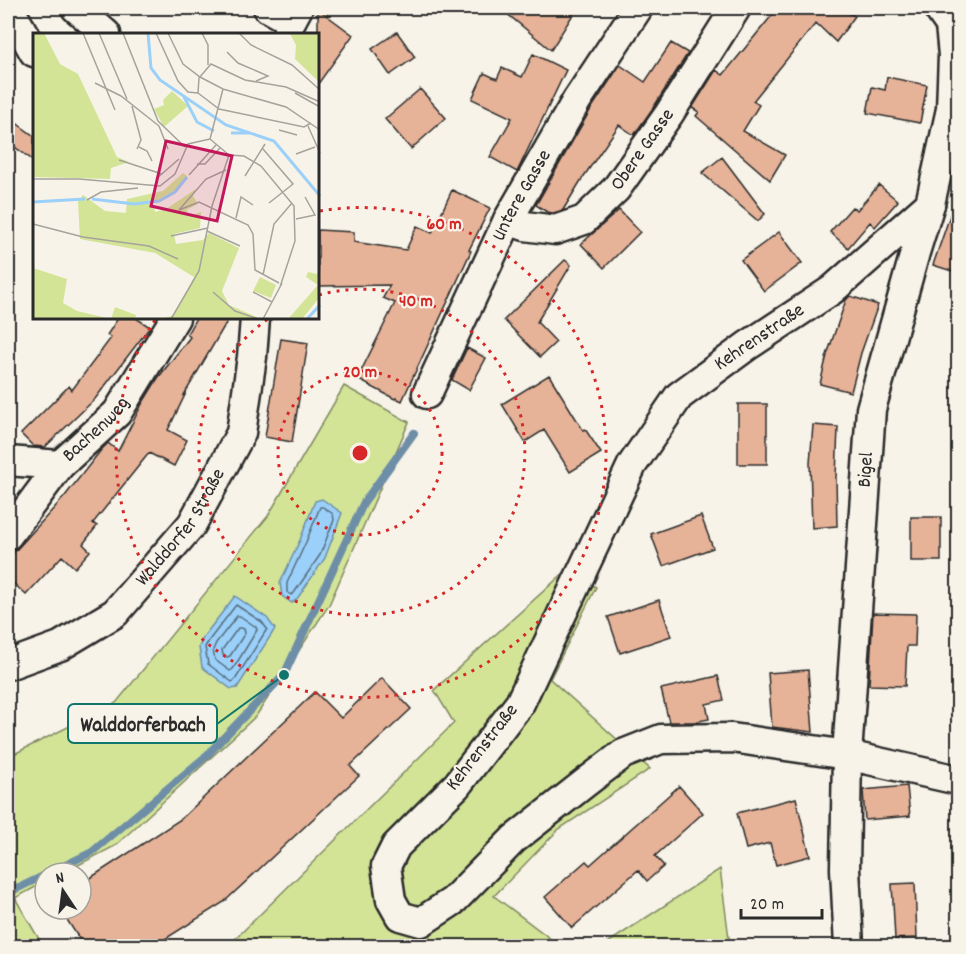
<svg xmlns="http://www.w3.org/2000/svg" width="966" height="954" viewBox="0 0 966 954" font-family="Dekko,sans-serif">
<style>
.green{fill:#d3e497;stroke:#7f8861;stroke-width:1.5}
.water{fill:#9ad0f9;stroke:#6e8ea7;stroke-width:1.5}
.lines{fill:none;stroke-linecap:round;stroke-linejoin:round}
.shore{stroke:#576d7d;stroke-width:1.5}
.stream{stroke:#6e8ea7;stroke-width:8}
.building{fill:#e6b298;stroke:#2b2b2b;stroke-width:1.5}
.minor-casing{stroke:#2b2b2b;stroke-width:33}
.minor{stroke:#f7f3e8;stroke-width:28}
.ring{fill:none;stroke:#d62828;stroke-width:3;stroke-dasharray:3 6}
.labels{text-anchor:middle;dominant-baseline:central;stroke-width:4.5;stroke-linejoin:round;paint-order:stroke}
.street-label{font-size:20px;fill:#2b2b2b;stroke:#f7f3e8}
.inset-river{fill:none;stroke:#9ad0f9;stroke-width:3}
.inset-road{fill:none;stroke:#a5a39c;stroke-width:1.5}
.view{fill:#c2185b;fill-opacity:0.15;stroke:#c2185b;stroke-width:3}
.inset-edge{fill:none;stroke:#2b2b2b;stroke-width:3}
.centre{fill:#d62828;stroke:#f7f3e8;stroke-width:3}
.ring-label{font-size:18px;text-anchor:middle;font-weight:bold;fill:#d62828;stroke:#f7f3e8;stroke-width:4.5;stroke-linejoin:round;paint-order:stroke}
.leader{fill:none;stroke:#0f766e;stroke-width:2}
.callout-dot{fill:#0f766e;stroke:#f7f3e8;stroke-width:2}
.callout{fill:#f7f3e8;stroke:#0f766e;stroke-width:2}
.callout-label{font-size:21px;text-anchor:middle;font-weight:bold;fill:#2b2b2b}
</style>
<rect width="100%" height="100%" fill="#f7f3e8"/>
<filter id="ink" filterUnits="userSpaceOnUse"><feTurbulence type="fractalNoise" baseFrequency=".0167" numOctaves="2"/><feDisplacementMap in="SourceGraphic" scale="12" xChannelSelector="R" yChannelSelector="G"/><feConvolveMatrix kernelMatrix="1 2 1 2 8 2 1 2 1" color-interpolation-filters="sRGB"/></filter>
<g filter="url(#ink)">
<path class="green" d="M344,386l65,36 -80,183 -73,111 -141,130 -52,27h-18v9l-30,16 28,48h-35v-189l108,-54 152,-187z
M567,570l29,17 -46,92 100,90 -91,60 -65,67 66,50h-332l226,-223 -20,-33z
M720,869l10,77h-127z"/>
<path class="water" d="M322,499l20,14 -17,45 -28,41 -5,4 -10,-7 -2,-13 20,-43 15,-39z
M235,596l32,22 8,11 -38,59 -6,1 -29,-22 -3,-20 5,-11z"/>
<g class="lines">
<path class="shore" d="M320,507h3l10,7 1,6 -14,35 -26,38 -3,2 -4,-3v-9l19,-41z
M236,605l26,17 5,7 -32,51 -3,2 -24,-18 -3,-17 5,-8z
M237,616h3l16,11 1,3 -24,39 -3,2 -15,-11 -2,-10 3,-7z
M238,628h3l3,1 1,4 -15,23 -3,1 -4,-2 -1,-5z"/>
<path class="stream" d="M49,873l43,-21 113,-95 79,-82 80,-173 50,-69
M8,893l37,-18"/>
</g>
<path class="building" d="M500,8h77l-26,42z
M778,8h73l-3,5 7,3 -19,26 -20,-19 -63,78 6,4 -16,26 42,24 -15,25 -74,-64 3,-4 -7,-4 24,-38 7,5z
M318,9l35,26 -35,49z
M397,32l18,25 -25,18 -18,-26z
M671,43l17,10 -33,52 -21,30 -15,-10 -39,57 -17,28 -10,3 -6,-1 -11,-7 55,-96 29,-44 25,17z
M533,54l33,16 -49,102 -27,-15 22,-39 -40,-19 12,-26 13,6 5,-11 20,9z
M887,77l40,8 -7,38 -53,-10 5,-26 13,3z
M420,89l26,29 -35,31 -26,-30z
M8,117l26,19v25l-26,-19z
M722,157l43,57 -7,7 -56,-48z
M879,185l19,16 -23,26 -5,-5 -22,26 -18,-16 22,-25 5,3z
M452,190l38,18 -21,42 2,1 -69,150 -6,-3 -1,1 -38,-20 38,-76 -12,-5 7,-13 -72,1v-56l36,2v10l52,8 11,-24 15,7z
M955,201l3,1v71l-25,-8z
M619,210l21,22 -36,36 -23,-24z
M779,232l23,31 -38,28 -23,-31z
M565,260l6,5 -34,57 19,20 -16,15 -36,-37z
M850,296l28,9 -17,48 -10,39 -31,-8 7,-29 19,-55z
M118,318h18l14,9 -55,72 -50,48 -12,-1 -12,-12 48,-48 3,4 39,-52 -4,-3z
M196,318h33l-45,77h1l-17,35 19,10 -13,26 -25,-13 -56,70 4,3 -14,18 7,7 -15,17 -13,-12 -36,39 -18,-17v-19l57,-63 36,-46 7,-7 10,8 24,-47 16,-26 32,-41 -3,-3z
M281,339l27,4 -16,99 -27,-5z
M467,348l19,10 -17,32 -17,-10z
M549,375l34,55 2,-1 16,24 -31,19 -26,-42 -19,12 -23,-38z
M738,404h29v60h-29z
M813,425l25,2 -2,50 1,49 -25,2 -2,-65z
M701,516l12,32 -50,18 -12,-32z
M911,517h30v44h-30z
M659,600l12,36 -51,17 -12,-36z
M873,613l43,1 -1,32h-8l-2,40 -36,-1z
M808,670l5,62 -41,-5 -4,-54z
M718,676l6,24 -18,4 3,15 -15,3h-25l-8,-33z
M382,678l29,31 -61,57 9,10 -135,126 -70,44h-70l-24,-37h21v-25l100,-65 134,-127 26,26z
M679,786l24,27 -48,43 9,10 -17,15 -9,-11 -66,58 -27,-31 41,-36 4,4z
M907,786l3,30 -45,4 -2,-30z
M796,798l14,58 -34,9 -6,-22 -24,6 -9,-36z
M915,883l2,55 -22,1 -3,-55z"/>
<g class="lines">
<g class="minor-casing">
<g id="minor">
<path d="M9,8l25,44"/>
<path d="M76,8l30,26"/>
<path d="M268,8l23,13"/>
<path d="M287,34l4,-13 7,-13"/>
<path d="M930,204l-98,86 -85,56 -68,50 -47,69 -112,238 -63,82 -61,61 -10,20 5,34 9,16 21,6 32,-21 61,-62 71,-56 38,-29 38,-15 71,-1 115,17 111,25"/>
<path id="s1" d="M508,220l17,6 30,4 29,-10 32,-31 53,-75 67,-106"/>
<path id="s2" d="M427,394l81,-174 69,-120 61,-92"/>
<path d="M8,461l52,4"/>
<path id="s3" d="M8,535l52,-70 57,-52 58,-95"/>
<path id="s4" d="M8,665l52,-19 55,-33 77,-89 49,-91 11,-76 3,-39"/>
<path id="s5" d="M849,946l-4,-77 2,-114 24,-346 45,-160 14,-45 21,-95 2,-54 -3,-30 -12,-17"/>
</g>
</g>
<use href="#minor" class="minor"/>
</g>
</g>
<g class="ring">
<circle cx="360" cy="453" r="82"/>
<path d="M319 295A163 163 0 1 1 268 319"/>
<path d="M320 211A245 245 0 1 1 155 320"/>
</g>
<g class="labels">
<g class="street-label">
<text stroke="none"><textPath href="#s1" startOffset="171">Obere Gasse</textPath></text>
<text stroke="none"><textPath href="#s2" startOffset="220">Untere Gasse</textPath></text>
<text transform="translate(760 338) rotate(-34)">Kehrenstraße</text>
<text stroke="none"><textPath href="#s3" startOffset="138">Bachenweg</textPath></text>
<text stroke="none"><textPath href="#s5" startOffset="477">Bigel</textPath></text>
<text stroke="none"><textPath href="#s4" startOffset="228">Walddorfer Straße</textPath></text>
<text transform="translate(483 748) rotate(-52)">Kehrenstraße</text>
</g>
</g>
<g transform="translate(33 33)">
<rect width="286" height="286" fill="#f7f3e8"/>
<path d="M0,0h11l16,31 18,10 39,83 12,5 -18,6 -1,11 -77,-2zM286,0h1l-1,49 -24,-23 1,-14 -6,-11zM139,58l16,15 -24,21 -10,-18 10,-4 -1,-5zM150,140l4,3 -8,12 -26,15 2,9 11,-3 30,-20 -3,7 5,8 -12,6 4,6 11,-4 -1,16 -26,6 2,10 27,-4 6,-7 30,15 -17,43 7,14 32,14h-99l12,-4 20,-38 -39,-24 -75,-14 -2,-37 5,-7 22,16 21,2 1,-14 36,-8zM286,232v33l-17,21h-14l30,-34 -12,-8 2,-5 9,2zM0,235l34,11 -4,24 14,8 34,8 4,-12 21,8 -1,4h-102zM227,244l16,8 -5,13 -18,-7z" fill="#d3e497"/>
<path class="inset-river" d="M115,0l3,35 9,12 66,45 48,16 46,55M151,64l13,25 17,9M198,100h19M59,166l42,5 25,-3 16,-9 12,-15M0,169l52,-3M274,286l13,-14"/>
<path class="inset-road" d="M50,0l32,77M66,0l28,66M90,0l35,88 27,26M123,0l22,48 10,11 10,1M135,0l15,31 17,13 23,12 63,18 34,23M169,0l6,12v20M206,0l12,12 41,20 28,25M194,19l11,11 30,13 -12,5M62,50l26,13 38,30M262,60l25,14M99,73l9,34 -4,9M278,90l-7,4 -85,-18 -21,-16 1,-15 12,-14 34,16 41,7 34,15M126,93l9,23M275,93l12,27M246,97l18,5M177,106l13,-50M177,106l19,16M106,114l8,4 5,10M230,116l30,35 -24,19M263,121l19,-7M196,122l15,1 17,10 33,40 1,35 -15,46 2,-4M86,127l43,14M164,131h8l15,-16M193,137l-20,9 -27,31 20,-8 49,23 5,9 2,36 24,13M156,142l27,-30M212,143l20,-32M0,146h46l81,7 15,-12 13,-30 22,-5M123,146l23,-20M54,167l14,-8 37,-4M203,185l5,-21 12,8M263,186l19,-4 -10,-18M0,191l50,13 66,9 29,13M174,198l33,15M138,203l37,-8M230,242l11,-51 18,-21M180,259l22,19 23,8M220,259l19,10M138,286l28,-48 13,-65 17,-51M230,286l17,-32"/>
<path class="view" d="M133,108l66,15 -15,65 -66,-15z"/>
<rect width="286" height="286" class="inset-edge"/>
</g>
<circle cx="360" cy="453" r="9" class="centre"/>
<g class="ring-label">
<text x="444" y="229">60 m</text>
<text x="416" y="306">40 m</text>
<text x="360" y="377">20 m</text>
</g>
<path class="leader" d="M284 675L217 724"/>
<circle class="callout-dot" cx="284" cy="675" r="6"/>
<rect class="callout" x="68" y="704" width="149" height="39" rx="6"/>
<g class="callout-label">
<text x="143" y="731">Walddorferbach</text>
</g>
<rect width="966" height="954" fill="none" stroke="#f7f3e8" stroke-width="30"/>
<rect x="15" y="15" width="936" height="924" fill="none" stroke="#2b2b2b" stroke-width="2" filter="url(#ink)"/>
<g transform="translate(63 891) rotate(347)"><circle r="28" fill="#f7f3e8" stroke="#a5a39c" stroke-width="1.5"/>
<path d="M0-4.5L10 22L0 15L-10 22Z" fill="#2b2b2b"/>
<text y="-9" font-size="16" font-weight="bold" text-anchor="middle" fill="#2b2b2b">N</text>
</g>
<path d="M741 909v9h81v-9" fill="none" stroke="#2b2b2b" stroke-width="3"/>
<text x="750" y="909" font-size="18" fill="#2b2b2b" stroke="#f7f3e8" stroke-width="4.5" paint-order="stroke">20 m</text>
</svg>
